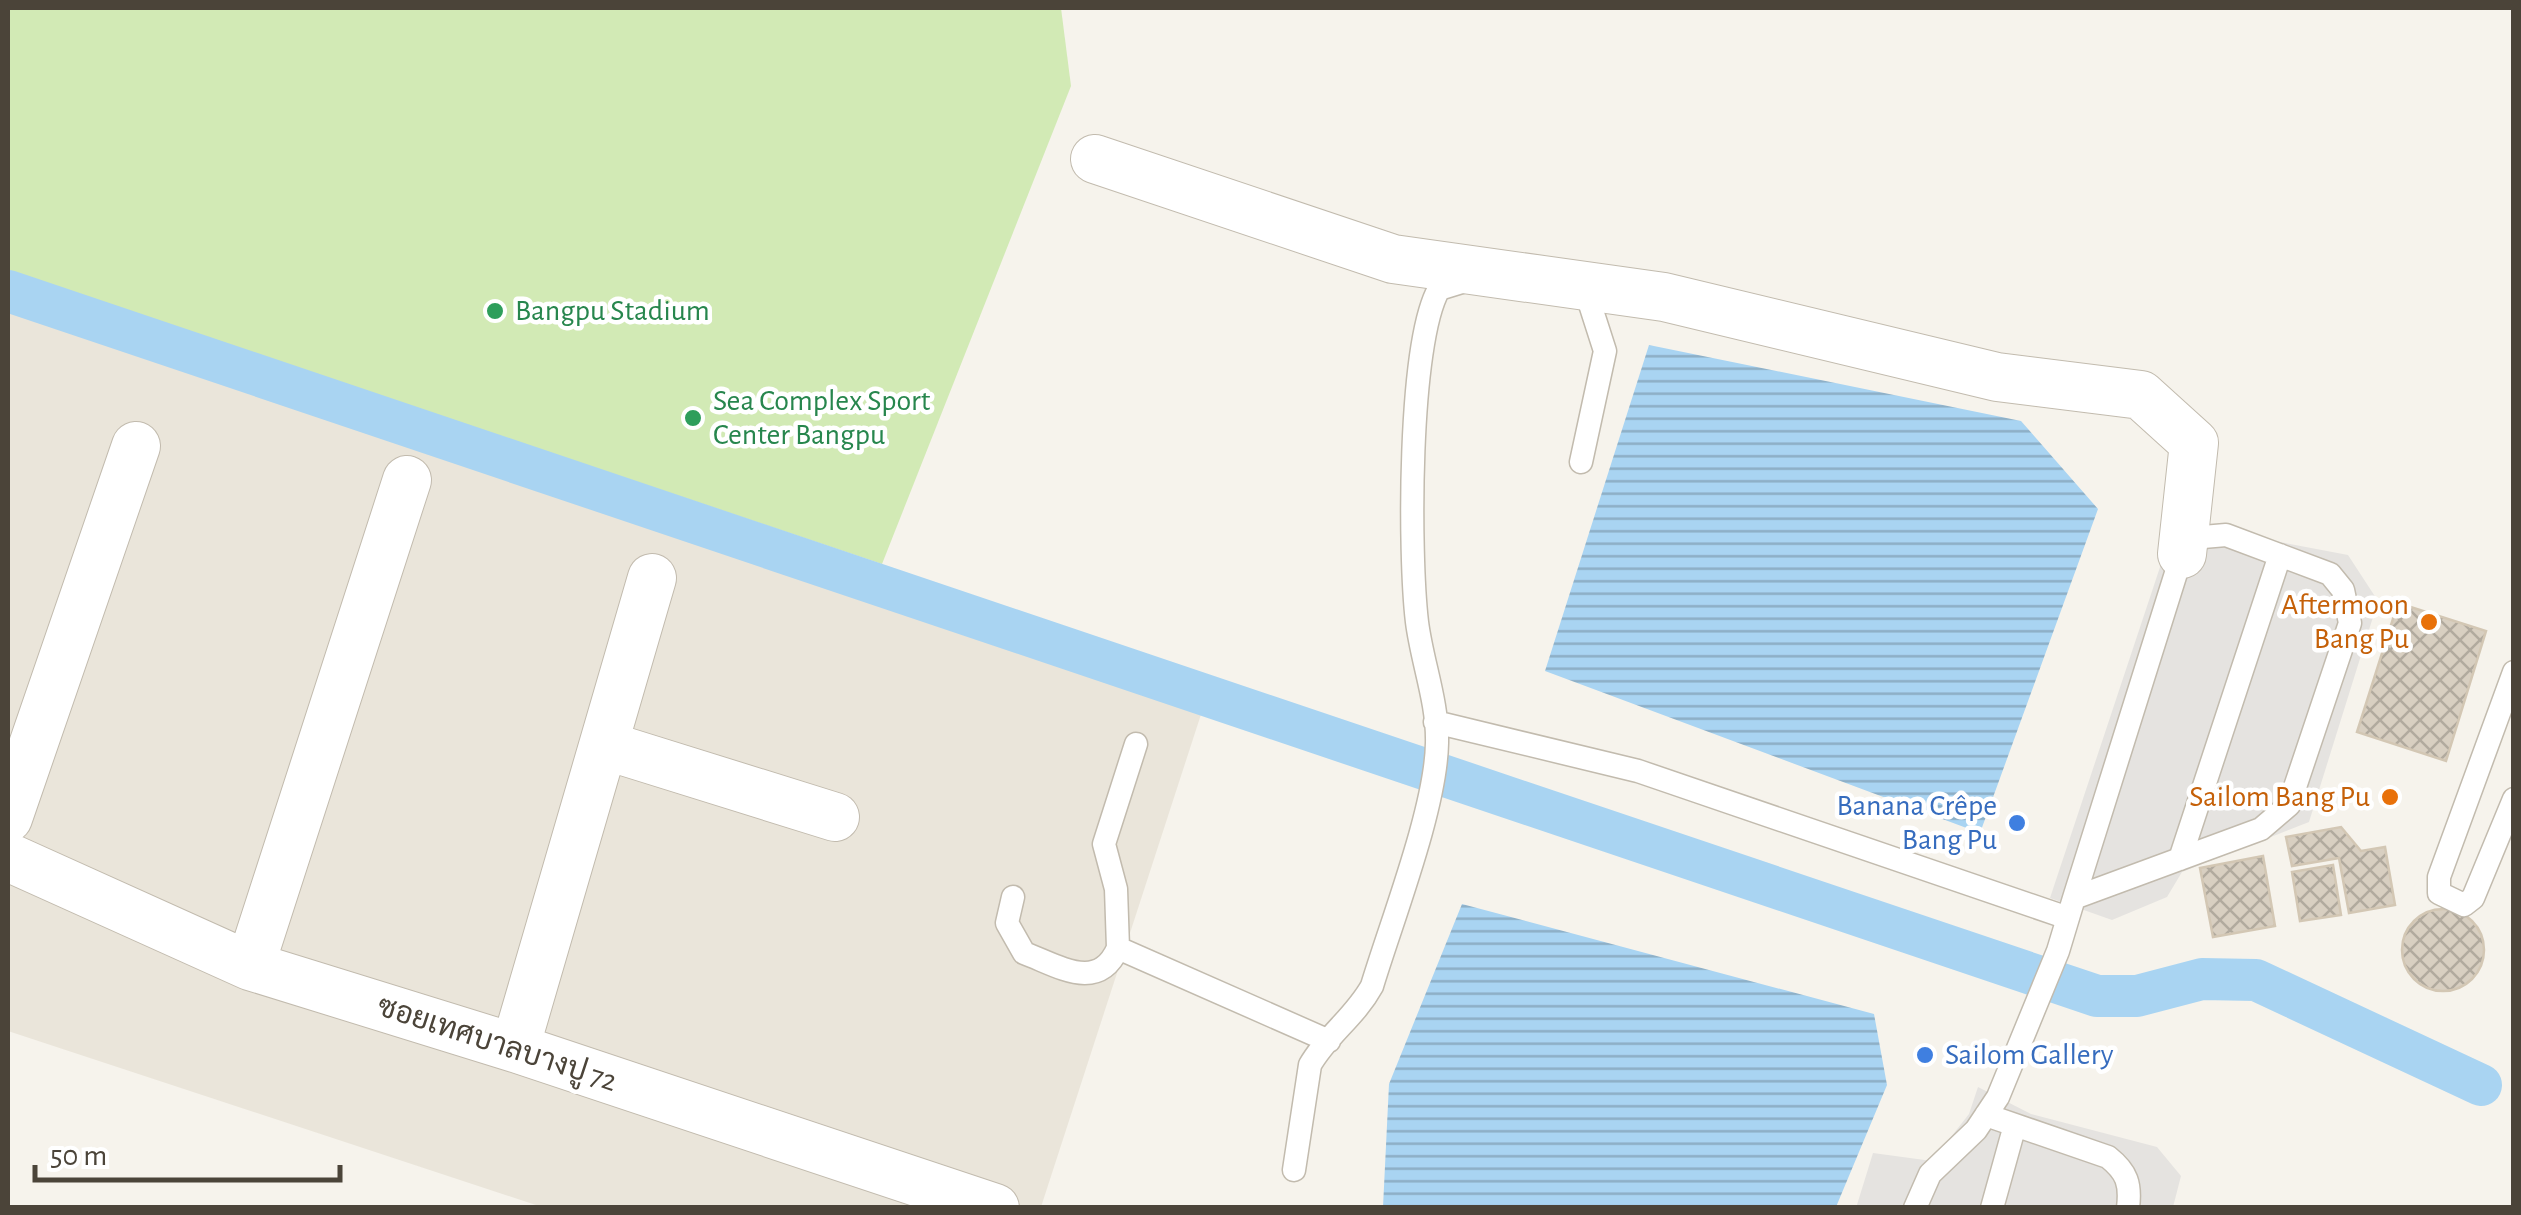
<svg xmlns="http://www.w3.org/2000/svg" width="2521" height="1215" viewBox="0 0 2521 1215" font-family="'Alegreya Sans',Sarabun,sans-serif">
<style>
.residential{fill:#eae5da}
.green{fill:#d2eab5}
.parking{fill:#e5e3e0}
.water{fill:url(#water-rules)}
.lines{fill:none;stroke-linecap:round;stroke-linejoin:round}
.canal{stroke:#a9d4f2;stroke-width:42}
.building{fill:url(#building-cross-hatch);stroke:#d3c7b4;stroke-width:2.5}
.service-casing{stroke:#c2bbae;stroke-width:25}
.minor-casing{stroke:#c2bbae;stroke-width:50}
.service{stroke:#fff;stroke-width:22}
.minor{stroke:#fff;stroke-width:48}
.leisure-dot{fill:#2e9e5b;stroke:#fff;stroke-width:4}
.food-dot{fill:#e8710a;stroke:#fff;stroke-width:4}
.shop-dot{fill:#3f7fe0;stroke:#fff;stroke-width:4}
.labels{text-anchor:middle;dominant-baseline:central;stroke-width:9;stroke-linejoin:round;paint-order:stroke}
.leisure-label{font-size:30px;fill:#27864d;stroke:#fff;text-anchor:start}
.food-label{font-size:30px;fill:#c56008;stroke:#fff;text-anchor:end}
.shop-label{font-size:30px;fill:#366cbe;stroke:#fff;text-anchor:end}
.street-label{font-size:30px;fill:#4b4439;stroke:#fff}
</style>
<defs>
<pattern id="water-rules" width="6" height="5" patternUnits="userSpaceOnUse" patternTransform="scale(2.5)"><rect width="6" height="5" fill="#a9d4f2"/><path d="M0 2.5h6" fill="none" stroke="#8caec5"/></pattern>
<pattern id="building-cross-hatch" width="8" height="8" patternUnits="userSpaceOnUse" patternTransform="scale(2.5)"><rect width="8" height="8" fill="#d8cfc1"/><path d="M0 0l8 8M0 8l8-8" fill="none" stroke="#b1aa9e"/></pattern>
</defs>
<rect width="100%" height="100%" fill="#f6f3ec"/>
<path class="residential" d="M8,307l1198,392 -165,508h-499l-534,-176z"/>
<path class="green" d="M8,8h1053l10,78 -189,478 -874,-293z"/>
<path class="parking" d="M2175,522l173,33 30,46 -69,221 -127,50 -15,25 -55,23 -62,-22z
M1978,1087l53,27 126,33 24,29 -8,31 -317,1 17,-55 59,8 37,-47z"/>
<path class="water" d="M1649,345l372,76 77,88 -118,324 -435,-162z
M1462,904l412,110 13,71 -51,122h-453l6,-123z"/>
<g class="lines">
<path class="canal" d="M8,291l2089,705h40l65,-17 54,1 225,105"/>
</g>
<path class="building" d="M2398,603l88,28 -40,130 -89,-29z
M2341,827l20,24 24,-4 10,58 -46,8 -10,-55 -47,8 -6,-29z
M2263,856l12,70 -62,11 -13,-69z
M2333,865l8,50 -41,6 -8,-49z
M2402 950a41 41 0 1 1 82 0a41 41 0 1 1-82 0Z"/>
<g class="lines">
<g class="service-casing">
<path id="service" d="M1576,293l12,5 17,53 -24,111
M2514,672l-75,205v16l25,12 9,-7 41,-99
M1435,722l203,49 430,147
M2180,859l100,-304
M1013,897l-6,26 17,30c35,13 74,40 94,-5l211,93
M1118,948l-2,-59 -12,-45 32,-100
M1986,1115l122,42c19,15 23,27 20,51
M1294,1170l16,-105c17,-30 45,-48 62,-79 20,-66 64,-178 65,-243 1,-41 -15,-81 -20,-121 -8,-67 -9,-279 22,-333l26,-8
M1915,1208l15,-34 46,-44 22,-33 60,-146 16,-53 108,-344 21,-17 23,-2 104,39 13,16 7,33 -61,182 -28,24 -187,69
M1992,1208l23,-83"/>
</g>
<g class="minor-casing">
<path id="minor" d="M1095,159l298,100 271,38 333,80 144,18 53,48 -12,111
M604,745l231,72
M8,818l128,-372
M8,857l242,109 265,82 480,160
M250,966l157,-486
M515,1048l137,-470"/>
</g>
<use href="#service" class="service"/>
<use href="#minor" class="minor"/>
</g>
<g class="leisure-dot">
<circle cx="495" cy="311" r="10"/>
<circle cx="693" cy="418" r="10"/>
</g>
<g class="food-dot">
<circle cx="2429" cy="622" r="10"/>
<circle cx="2390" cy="797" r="10"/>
</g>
<g class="shop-dot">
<circle cx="2017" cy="823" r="10"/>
<circle cx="1925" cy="1055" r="10"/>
</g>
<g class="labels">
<g class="leisure-label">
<text x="515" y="311">Bangpu Stadium</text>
<text x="713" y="401">Sea Complex Sport<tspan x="713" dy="34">Center Bangpu</tspan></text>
</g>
<g class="food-label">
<text x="2409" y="605">Aftermoon<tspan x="2409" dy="34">Bang Pu</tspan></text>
<text x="2370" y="797">Sailom Bang Pu</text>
</g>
<g class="shop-label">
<text x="1997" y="806">Banana Crêpe<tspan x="1997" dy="34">Bang Pu</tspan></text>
<text x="1945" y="1055" text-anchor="start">Sailom Gallery</text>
</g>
<g class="street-label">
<text transform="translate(497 1044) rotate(18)">ซอยเทศบาลบางปู 72</text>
</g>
</g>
<rect width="2521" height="1215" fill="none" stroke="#4b4439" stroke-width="20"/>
<path d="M35 1165v15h305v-15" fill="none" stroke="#4b4439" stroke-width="5"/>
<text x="50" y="1165" font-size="30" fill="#4b4439" stroke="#ffffff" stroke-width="8" paint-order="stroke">50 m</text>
</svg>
